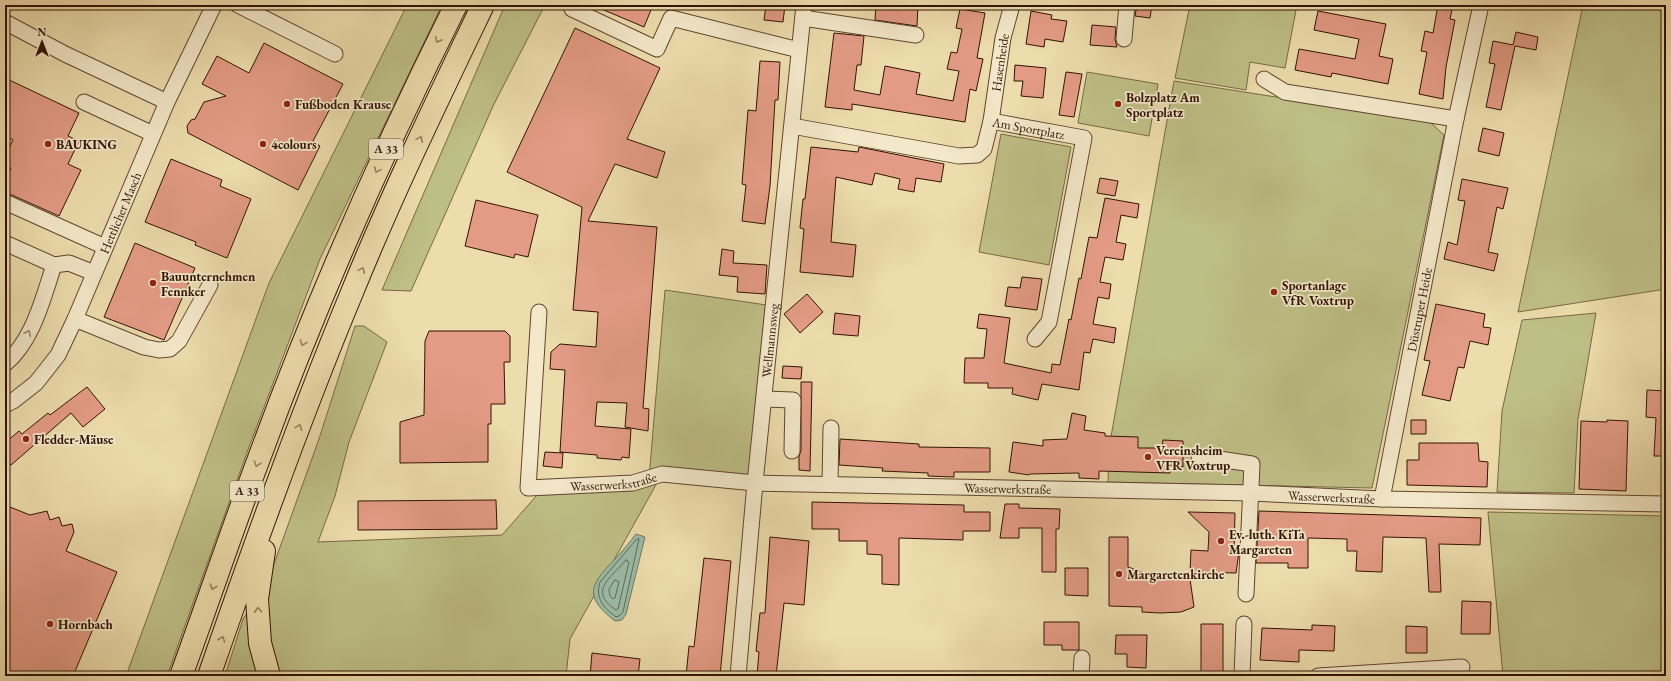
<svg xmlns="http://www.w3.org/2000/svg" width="1671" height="681" viewBox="0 0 1671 681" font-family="'EB Garamond',serif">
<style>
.green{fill:#bebf86;stroke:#786846}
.water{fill:#9abca6;stroke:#707866}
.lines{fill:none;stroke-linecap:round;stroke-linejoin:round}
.shore{stroke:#666756;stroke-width:1}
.building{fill:#e39b85;stroke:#321205}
.minor-casing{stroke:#61442f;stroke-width:17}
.highway-casing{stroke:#321205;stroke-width:24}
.minor{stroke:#f3e8c9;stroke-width:15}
.highway{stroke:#eddcac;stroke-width:22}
.oneway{stroke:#998161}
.oneway2{stroke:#9c8871}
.poi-dot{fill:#8f2418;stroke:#f3e8c9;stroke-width:1.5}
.labels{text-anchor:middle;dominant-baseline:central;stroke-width:3.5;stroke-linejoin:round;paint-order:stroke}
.shield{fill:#f3e8c9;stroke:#6c5240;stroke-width:1}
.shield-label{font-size:12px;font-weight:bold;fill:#321205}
.street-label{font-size:13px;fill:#321205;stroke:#f3e8c9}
.poi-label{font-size:13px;font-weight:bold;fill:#321205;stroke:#f3e8c9;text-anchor:start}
</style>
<rect width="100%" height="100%" fill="#eddcac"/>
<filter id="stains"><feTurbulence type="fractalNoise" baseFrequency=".005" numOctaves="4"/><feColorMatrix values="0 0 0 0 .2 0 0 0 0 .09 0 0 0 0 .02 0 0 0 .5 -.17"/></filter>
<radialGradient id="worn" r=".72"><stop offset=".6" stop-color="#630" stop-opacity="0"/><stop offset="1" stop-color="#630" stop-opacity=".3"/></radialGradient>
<path class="green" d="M407,5h35l-122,254 -71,188 -82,229h-41l143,-393z
M505,5h40l-51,99 -83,187 -29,-1z
M1190,5h107l-12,63 -35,-6 -4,28 -71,-12z
M1583,5h83v284l-148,23z
M1087,72l71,12 -9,52 -71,-13z
M1174,81l255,40 15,14 -72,353 -264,-6 1,-34z
M1001,134l70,13 -22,118 -70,-13z
M665,290l108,16 -18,177 -93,-9 -92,165 -4,37h-288l-8,-35 -4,-41 4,-25 49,-136 36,-113h9l23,16 -38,100 -14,54 -17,46 184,-7 35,-40 112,-17z
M1596,313l-18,106 -4,74 -77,-1 5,-81 20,-91z
M1488,512l178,4v160h-163z
M257,599l12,77h-44l18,-57z"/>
<path class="water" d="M636,534l9,3 -19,77 -4,6 -7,1c-31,-24 -26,-35 -1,-61 8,-8 15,-17 22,-26z"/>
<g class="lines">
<path class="shore" d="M639,539l-16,73 -4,4 -3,1c-13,-10 -21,-19 -16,-35l36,-42z
M626,560l3,2 -11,47 -2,1c-29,-19 -4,-33 10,-50z
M615,580l4,2 -4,16 -2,1 -3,-3 -1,-6z"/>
</g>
<path class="building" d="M592,5h61l-9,22z
M766,5h19l-2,17 -19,-2z
M876,5h42l-1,21 -42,-6z
M1137,5h15l-2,13 -15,-2z
M1438,5h15l-3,14 5,1 -9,47 -3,32 -24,-5 8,-42 -6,-1 4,-20 8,2z
M960,9l25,4 -8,45 6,1 -7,32 -6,-2 -5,33 -113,-18v6l-27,-3 9,-74 30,3 -3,29h-4l-3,25 26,5 5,-29 35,7 -4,21 37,7 6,-30 -12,-2 4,-17 6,1 5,-24 -6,-1z
M1031,11l21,4 -1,4 16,2 -4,21 -18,-3 -1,8 -18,-3z
M1318,11l68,13 -7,32 14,3 -5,25 -56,-11 -1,4 -36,-7 4,-21 56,10 4,-20 -45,-9z
M1092,25l24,2 -1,12 2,8 -27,-2z
M575,28l85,40 -33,71 38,13 -8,26 -42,-14 -27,57 69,6 -14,181 6,1 -1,22 -23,-4 2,-24 -30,-1 -2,24 36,3 -2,29 -7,-1 -1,3 -24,-2v-3l-37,-3 5,-82 -15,-1 1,-17 9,-8 36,3 2,-35 -25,-2 9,-103 -75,-35z
M1516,32l22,5 -2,13 -21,-4 -14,64 -15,-3 9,-43 -6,-1 4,-22 20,4z
M264,43l79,41 -30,57 7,5 -22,44 -110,-57 -1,-7 4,-6 4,-1 9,-17 22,-6 -24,-12 15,-28 32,17z
M760,61l20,1 -2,38h-3l-5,86 -5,38 -23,-3 4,-36 -4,-1 6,-74 8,1z
M1015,65l31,3 -3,30 -22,-2 2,-15h-9z
M1066,72l16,2 -8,43 -15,-2z
M5,78l74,35 -11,23 11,5 -11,23 13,6 -22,46 -54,-24v-12l6,-12 -6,-3v-9l8,-16 -8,-4z
M1483,128l21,5 -5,23 -21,-5z
M811,147l47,5 1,-5 85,17 -3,18 -25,-4 -2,14 -16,-3 2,-10 -25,-6 -3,12 -36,-8 -5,65 25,3 -3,32 -53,-5 4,-43 -4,-1 3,-29h2z
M171,159l51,21 -2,6 31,13 -24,59 -32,-13 1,-3 -51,-20z
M1100,178l18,3 -3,15 -18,-3z
M1462,179l46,9 -5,21 -6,-2 -9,45 10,2 -4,17 -50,-12 4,-17 9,3 8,-44 -7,-1z
M1105,198l34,6 -2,14 -16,-3 -5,27 10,2 -3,16 -18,-3 -5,25 11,2 -2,15 -11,-2 -5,27 23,4 -2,15 -21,-4 -3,14 -6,-1 -5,38 -37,-6 -4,16 -26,-6 1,-6h-25v-5h-24l1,-25h19l3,-29 -10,-1 2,-14 31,4 -6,45 47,10 1,-9 8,1 9,-46 2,1 8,-42 2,1 8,-42 8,1z
M476,200l62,15 -10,42 -13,-3 -1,4 -49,-12z
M135,243l60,25 -31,72 -60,-23z
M722,249l12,2 -1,12 34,2 -2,29 -28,-2 1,-15 -19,-2z
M1022,277l20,2 -5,31 -32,-4 3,-19 12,1z
M807,294l16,18 -23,21 -16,-19z
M1436,304l49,10 -2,13 8,1 -3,17 -18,-4 -6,27 -6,-1 -8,34 -28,-6 8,-34 -6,-1z
M835,313l25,3 -2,20 -25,-2z
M429,331h76l5,5v26h-6l1,42h-14v20h-3v38l-88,1v-41l24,-7 1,-74z
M783,366l19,1 -1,12 -19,-1z
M801,382h11l-2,89 -11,-1v-14l2,-5z
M87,387l18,22 -22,18 -12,-14 -60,52 -6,-7v-15l14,-12 3,3 26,-21 2,2z
M1647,390l19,1v65h-12l2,-38 -10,-1z
M1072,413l14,3 -2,14 21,3v3l33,1v11h24l1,-8 20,1v26h-12l-1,6 -71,-2v8l-20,-1v-5l-49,1 -1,1 -20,-3 4,-30 30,4v-6l24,-1z
M1411,420h15v14h-15z
M1607,420l21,1 -2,70 -47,-2 2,-68 26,1z
M840,439l79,5v3l71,1v24h-36v5l-26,-1v-3l-46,-2 1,-3 -44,-3z
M1419,443h59l1,18 9,1 -1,25 -80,-2v-25h12z
M545,452l18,1 -1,15 -19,-2z
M496,500l1,29 -139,1v-29z
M812,502l152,3v7h26v19h-27v9l-64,-2v47l-17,-1v-29l-15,-1v-13h-28v-12h-27z
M1005,504h14v4l41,1 -1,20h-3v43h-14v-44h-23v10h-19z
M5,505l25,10 17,-4 3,9 9,-3 3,9 10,-2 2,8 -8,19 51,21 -44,104h-68z
M1259,511l222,7 -1,27 -41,-1 2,48h-12l-3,-54 -43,-1 -1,35 -26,-1 1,-20h-10v-12l-39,-1v30h-20v-5h-32z
M1188,512l47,1 -1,39h5l-3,21 -46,-1 1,-22 17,1 1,-19z
M770,537l39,4 -5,64 -20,-2 -8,73h-19l2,-24 -3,-1 4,-38h5z
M1109,537h19v30l24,9 38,3 4,28 -13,5 -21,1 -18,-1v-5l-33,-1z
M704,558l27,3 -11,115h-34l3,-30 5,1z
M1065,568h23v28l-23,-1z
M1462,601l29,1 -1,32h-29z
M1044,622h35v28h-17v-5h-18z
M1201,624h22v52h-22z
M1312,625l23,1 -1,25 -35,-1v12l-39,-2 2,-32 50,2z
M1406,626l21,1v26h-21z
M1116,635h31l-1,33 -19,-1v-13h-12z
M592,653l48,6 -2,17h-48z"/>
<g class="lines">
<g class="minor-casing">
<g id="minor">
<path d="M238,5l97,49"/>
<path d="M572,9l85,40 14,-31 128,32"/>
<path d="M803,18l113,17"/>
<path d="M5,22l60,32 102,48"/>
<path d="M1124,39l3,-34"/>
<path d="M1264,79l21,13 171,27"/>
<path d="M84,102l69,32"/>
<path id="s1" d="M991,121l93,17 -35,184 -14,17"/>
<path id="s2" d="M792,126l167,30 18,-1 7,-6 7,-28 12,-83 9,-33"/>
<path d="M5,202l100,45"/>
<path d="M5,243l49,22c-11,33 -21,76 -49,99"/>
<path d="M54,265l15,-2 25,10"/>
<path id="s3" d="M539,312l-11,176 105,-5 29,-9 93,9 496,10 131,6 284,5"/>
<path d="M75,319l69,28 15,3 11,-1 9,-8 31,-56"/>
<path d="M764,399l29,1 -1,51"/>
<path id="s4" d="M5,405l8,-4 23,-18 22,-28 17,-36 92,-217 47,-97"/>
<path d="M1199,456l53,8 -6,130"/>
<path d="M830,484l1,-56"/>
<path id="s5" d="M1382,499l74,-380 25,-114"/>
<path id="s6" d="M738,676l17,-193 49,-478"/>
<path d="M1081,676l1,-18"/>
<path d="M1242,676l2,-52"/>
<path d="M1318,676l144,-9"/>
</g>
</g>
<g class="highway-casing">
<path id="highway" d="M264,551l-7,48 3,44 9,33
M181,676c27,-74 52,-149 80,-223 56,-153 122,-302 195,-448
M209,676c45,-130 91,-259 144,-386 39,-96 85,-191 130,-285"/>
</g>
<use href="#minor" class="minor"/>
<use href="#highway" class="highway"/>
</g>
<defs><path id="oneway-chevron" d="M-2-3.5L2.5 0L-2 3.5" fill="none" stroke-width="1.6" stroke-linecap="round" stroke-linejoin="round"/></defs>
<g class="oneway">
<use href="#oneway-chevron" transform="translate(438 40) rotate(116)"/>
<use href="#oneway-chevron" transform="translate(420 139) rotate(-66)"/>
<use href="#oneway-chevron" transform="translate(377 170) rotate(114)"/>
<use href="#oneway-chevron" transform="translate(362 270) rotate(-66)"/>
<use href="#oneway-chevron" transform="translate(303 343) rotate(111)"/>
<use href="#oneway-chevron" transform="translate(299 427) rotate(-69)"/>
<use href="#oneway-chevron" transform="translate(257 464) rotate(109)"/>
<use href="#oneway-chevron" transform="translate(213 587) rotate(109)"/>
<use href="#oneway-chevron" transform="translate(258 610) rotate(-93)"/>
<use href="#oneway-chevron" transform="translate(222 639) rotate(-71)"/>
</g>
<use class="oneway2" href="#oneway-chevron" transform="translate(28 333) rotate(-64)"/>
<g class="poi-dot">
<circle cx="287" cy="104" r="4"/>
<circle cx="1118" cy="104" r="4"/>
<circle cx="48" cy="144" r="4"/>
<circle cx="263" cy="144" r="4"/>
<circle cx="153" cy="283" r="4"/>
<circle cx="1274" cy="292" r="4"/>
<circle cx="26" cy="439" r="4"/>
<circle cx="1148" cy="457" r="4"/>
<circle cx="1221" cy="541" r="4"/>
<circle cx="1119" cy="574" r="4"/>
<circle cx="50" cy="624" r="4"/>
</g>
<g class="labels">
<g class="shield">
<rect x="369" y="139" width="34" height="20" rx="3"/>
<rect x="230" y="481" width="34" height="20" rx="3"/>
</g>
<g class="shield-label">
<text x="386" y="149">A 33</text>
<text x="247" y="491">A 33</text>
</g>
<g class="street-label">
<text stroke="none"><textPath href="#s2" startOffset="285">Hasenheide</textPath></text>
<text stroke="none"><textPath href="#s1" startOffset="38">Am Sportplatz</textPath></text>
<text stroke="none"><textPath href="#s4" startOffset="229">Hettlicher Masch</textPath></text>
<text stroke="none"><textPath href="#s5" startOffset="193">Düstruper Heide</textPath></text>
<text stroke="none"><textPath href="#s6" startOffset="337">Wellmannsweg</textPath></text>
<text stroke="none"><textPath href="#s3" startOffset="262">Wasserwerkstraße</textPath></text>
<text stroke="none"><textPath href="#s3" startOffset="658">Wasserwerkstraße</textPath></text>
<text stroke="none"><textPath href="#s3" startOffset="982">Wasserwerkstraße</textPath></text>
</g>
<g class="poi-label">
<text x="1126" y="97">Bolzplatz Am<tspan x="1126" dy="15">Sportplatz</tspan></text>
<text x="295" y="104">Fußboden Krause</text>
<text x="56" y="144">BAUKING</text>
<text x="271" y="144">4colours</text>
<text x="161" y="276">Bauunternehmen<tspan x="161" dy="15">Fennker</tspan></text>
<text x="1282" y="285">Sportanlage<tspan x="1282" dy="15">VfR Voxtrup</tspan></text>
<text x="34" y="439">Fledder-Mäuse</text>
<text x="1156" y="450">Vereinsheim<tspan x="1156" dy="15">VFR Voxtrup</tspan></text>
<text x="1229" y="534">Ev.-luth. KiTa<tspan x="1229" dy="15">Margareten</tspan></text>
<text x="1127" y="574">Margaretenkirche</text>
<text x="58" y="624">Hornbach</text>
</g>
</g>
<rect width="1671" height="681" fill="none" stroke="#eddcac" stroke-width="20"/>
<rect x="6" y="6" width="1659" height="669" fill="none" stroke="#321205" stroke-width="2"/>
<rect x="10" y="10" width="1651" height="661" fill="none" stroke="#321205"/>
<g transform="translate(42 42)" stroke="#f3e8c9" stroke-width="3" paint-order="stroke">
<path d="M0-3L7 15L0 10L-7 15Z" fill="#321205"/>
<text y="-6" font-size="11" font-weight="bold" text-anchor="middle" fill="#321205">N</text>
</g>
<rect width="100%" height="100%" filter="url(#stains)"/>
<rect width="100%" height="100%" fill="url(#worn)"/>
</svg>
